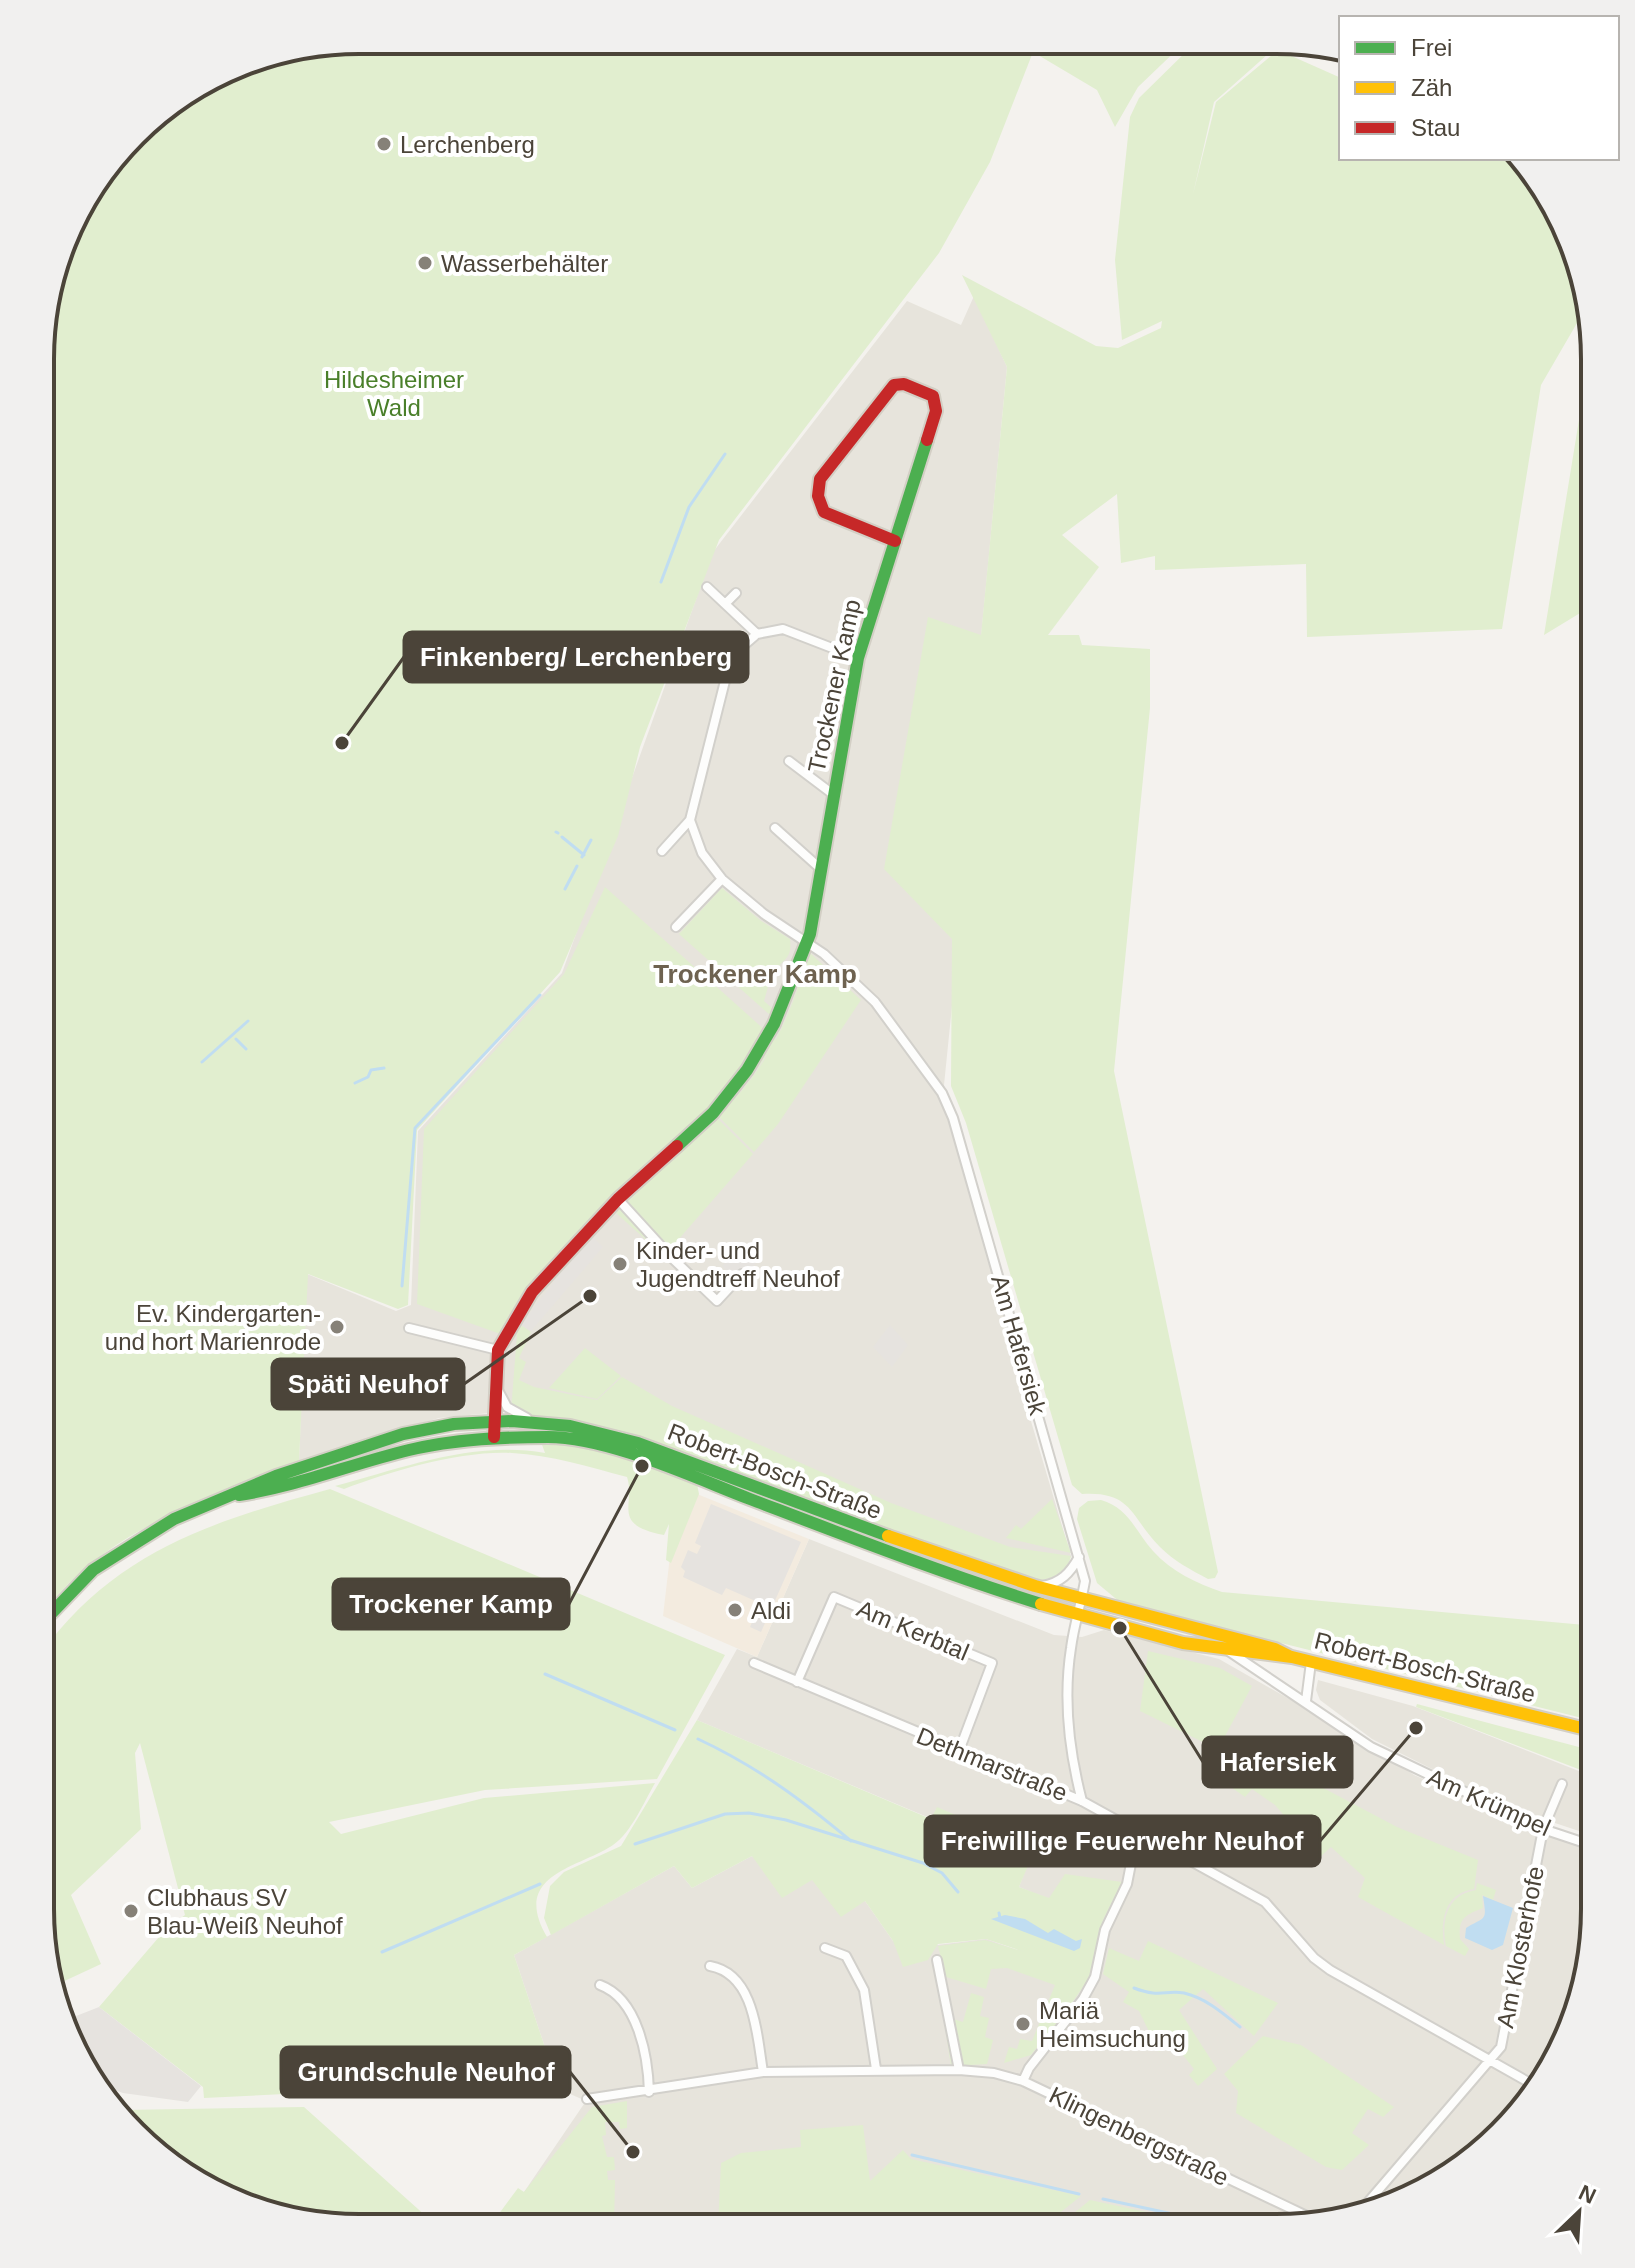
<svg xmlns="http://www.w3.org/2000/svg" width="1635" height="2268" viewBox="0 0 1635 2268" font-family="Arial,sans-serif">
<style>
.residential{fill:#e7e4dc}
.commercial{fill:#f3ebdf}
.green{fill:#e1eecf}
.parking{fill:#e6e3df}
.water{fill:#c0ddf1}
.lines{fill:none;stroke-linecap:round;stroke-linejoin:round}
.stream{stroke:#c0ddf1;stroke-width:3}
.street-casing{stroke:#d2d0cb;stroke-width:12}
.fast-casing{stroke:#d3cfc5;stroke-width:16}
.slow-casing{stroke:#d3cfc5;stroke-width:16}
.jam-casing{stroke:#d3cfc5;stroke-width:16}
.street{stroke:#fdfdfc;stroke-width:8}
.fast{stroke:#4caf50;stroke-width:12}
.slow{stroke:#ffc107;stroke-width:12}
.jam{stroke:#c62828;stroke-width:12}
.poi-dot{fill:#868178;stroke:#fff;stroke-width:3}
.labels{text-anchor:middle;dominant-baseline:central;stroke-width:8;stroke-linejoin:round;paint-order:stroke}
.poi-label{font-size:24px;fill:#4b4439;stroke:#fff;text-anchor:start}
.park-label{font-size:24px;fill:#4a7f2a;stroke:#fff}
.street-label{font-size:24px;fill:#4b4439;stroke:#fff}
.neighbourhood-label{font-size:26px;font-weight:bold;fill:#6e6250;stroke:#fff}
.rim{fill:none;stroke:#4b4439;stroke-width:4}
.leader{fill:none;stroke:#4b4439;stroke-width:3}
.callout-dot{fill:#4b4439;stroke:#fff;stroke-width:3}
.callout{fill:#4b4439;stroke:#4b4439;stroke-width:3}
.callout-label{font-size:26px;text-anchor:middle;font-weight:bold;fill:#fff}
</style>
<rect width="100%" height="100%" fill="#f4f2ee"/>
<path class="residential" d="M974,296l33,71 -55,572v67l-8,79 81,316 46,155 -4,11 -23,13 -486,-160 -47,-9 -72,7 -140,43 8,-187 89,37 15,-6 7,-174 144,-158 151,-421 194,-251 54,24z
M809,1539l245,96 28,2 22,-7 115,29 153,87 42,29 124,54 56,21v80l-16,82 -37,74 -55,63 -70,46 -140,33 -705,-2 -47,-34 62,-91 -27,-12 -45,-134 160,-89 18,22 60,-32 113,45 28,40 44,4 49,-6 31,11 32,-51 -30,-12 15,-39 -96,-40 -6,11 -235,-99 40,-71 20,8z
M1318,1680l95,26 181,71v59l-48,-16 -84,-36 -90,-45 -52,-39 -4,-10z"/>
<path class="commercial" d="M692,1492l117,47 -52,118 -94,-41 9,-77z"/>
<path class="green" d="M359,40l826,2 -47,45 -23,40 -18,-37 -64,-38 -43,110 -51,91 -220,287 -79,207 -22,89 -58,136 -143,158 -9,175 -10,4 -90,-35 -9,187c-24,8 -46,18 -69,28 -80,34 -132,56 -189,125l2,-1297 40,-117 66,-81 107,-62z
M1196,42l74,1 7,3 -63,56 -21,92 23,-92 62,-52 63,28v80h166l11,7 44,54 22,92 -43,74 -39,244 -195,8 -1,-73 -151,6v-14l-34,7 -4,-69 -55,41 37,32 -51,68h31l3,10 68,4v59l-36,363 104,501 -3,6 -7,1c-17,-9 -34,-18 -48,-32 -30,-30 -27,-56 -78,-53l-10,-9 -106,-362 -15,-37 1,-147 -68,-70 44,-252 53,18 26,-268 -45,-92 134,71 22,2 43,-20 1,-7 -40,19 -7,-80 15,-143 9,-19z
M1584,389l11,3v212l-51,31z
M605,887l171,153c-47,80 -128,137 -192,204 -23,24 -49,50 -63,81l10,7 -12,26 7,4 -7,18 15,7 63,13 25,-23 50,29 219,97 119,44 61,9c-4,17 -18,24 -35,24 -47,-15 -94,-28 -140,-45 -126,-46 -252,-99 -385,-124l6,-77 -3,5 -97,-35 7,-175 140,-155z
M722,888l39,33 29,18c2,17 -3,18 -13,29 -7,7 -10,24 -13,33l9,8 -3,6 -91,-81z
M809,952l52,48 -83,124 -24,28 -36,-36c49,-46 73,-99 91,-164z
M717,1118l36,36 -89,102 -48,-43z
M585,1348l36,28 -24,23 -48,-11z
M540,1439l69,12 88,33 2,10 -28,69 -5,-3 3,-36 -5,11c-54,-10 -28,-31 -37,-58 -38,-10 -76,-22 -115,-24 -49,-3 -122,18 -168,36l-9,-3c67,-18 140,-46 210,-33z
M330,1489l395,166 -68,124 -172,11 -156,32 12,12 143,-36 171,-15c-11,19 -24,50 -42,62 -34,23 -103,29 -66,92l-33,18 45,134 -193,1 -162,8 -1,-11 -104,-80 66,-77 20,-15 -45,-172 -5,10 6,76 -70,66 30,69 -43,20 -18,-75v-254c74,-104 174,-134 290,-166z
M1052,1499l19,54 -65,-15 10,-13 5,4z
M1101,1500c28,8 34,31 52,51 19,21 43,32 69,41l363,33 9,9v87l-473,-118 -24,-20 -20,-64 2,-11 9,-7z
M1148,1651l72,17 32,18 -27,50 172,91 81,33 -4,29c-29,4 -34,31 -30,56l-86,-48 7,-19 -34,-31 -11,10 -45,-52 -23,-16 -7,8 -41,-29 11,-20 -75,-37z
M1417,1704l177,47v24l-178,-68z
M697,1720l234,99 6,-12 98,42 -16,38 30,11 16,-24 57,8 -19,38 -13,57 -21,30 -5,-6 4,8 -37,46 -27,8 5,-16 8,2 3,-10 12,2 23,-56 -48,-17 -16,1 -5,20 -40,-12 -8,-31 47,-6 40,12 -39,-13 -48,5 -10,16 -25,7 -10,-26 -28,-40 -24,16 -29,-37 -30,18 -30,-42 -60,32 -18,-22 -123,69 -7,-17 6,-32 14,-14 57,-26z
M1477,1883l19,7 -3,10 -11,-5 1,13c-18,7 -25,10 -23,31l9,10 -4,7 -19,-10c-5,-27 1,-51 30,-56z
M1148,1941l130,62 -24,33 -51,-47 -24,21 38,59 -19,17 -9,-11 5,-6 -11,-14 2,-8 -9,-10 -17,15 -20,-41 -16,-9 6,-10 -26,-18 6,-26 30,13z
M971,1993l13,4 -4,19 9,2 -4,19 8,3 -6,24 -36,2 -8,-50 20,6z
M1263,2036l38,9 93,62 -11,10 -15,-8 -16,24 17,12 -27,25 -16,-3 -90,-54 2,-22 -14,-17z
M627,2101v27l-7,1 -1,-7h-14l1,13 -4,1 5,21h7l1,13 -8,1 1,9h7l-1,46h-124l28,-38 6,4 68,-85z
M304,2107l133,119 -119,-1 -80,-21 -73,-42 -42,-52z
M863,2125l7,56 33,-31 8,9 170,37 -39,31 -324,-1 3,-63 20,-10 60,-6 -1,-17z
M1090,2200l132,28 -165,-1z"/>
<path class="parking" d="M593,1237l10,10 -72,84 -10,-6 48,-63z
M742,1244l17,16 -20,23 -17,-17z
M890,1325l18,20 -16,22 -19,-20z
M711,1504l90,38 -40,90 -11,-5 10,-24 -34,-15 -4,7 -39,-18 2,-6 -4,-4 7,-17 9,4 4,-8 -6,-3z
M99,2007l102,79 -13,16 -65,-9 -21,-8 -29,-36 -7,-29z"/>
<path class="water" d="M1483,1896l30,12 -10,37 -11,5 -27,-12 1,-10c20,-12 21,-6 17,-32z
M1005,1915l20,4 23,14 6,-4 22,12 6,-2 -2,9 -6,3 -83,-32z"/>
<g class="lines">
<path class="stream" d="M661,582l28,-75 36,-53
M556,832l2,1
M562,837l22,18
M582,857l9,-17
M565,889l12,-23
M236,1039l10,10
M202,1062l46,-41
M355,1083l13,-6 3,-7 13,-2
M402,1286l13,-158 125,-133
M545,1674l130,56
M698,1739c58,27 104,61 153,102
M635,1844l90,-30 24,-1 37,7 137,43 19,10 16,19
M999,1913l1,5
M382,1952l158,-68
M1134,1988c26,10 30,2 50,5 22,5 40,21 56,34
M912,2155l167,39
M1103,2199l135,29"/>
<g class="street-casing">
<path id="street" d="M707,587l50,47
M725,604l11,-11
M858,658l-75,-29 -26,5 -14,12 -15,23 -38,151 12,33 20,26 42,35 60,40 51,48 67,91 11,25 132,463c-4,23 -11,44 -14,67 -8,51 -2,103 11,153
M789,761l45,34
M775,828l47,42
M662,851l28,-31
M676,927l46,-48
M618,1199l53,58 46,44 25,-27
M409,1328l89,22
M498,1390l9,17 20,11
M1042,1586c19,-3 28,-13 37,-29
M1230,1652l141,95 172,82 51,17
M754,1663l328,138 183,101 49,56 16,12 209,118
M797,1682l37,-85 158,66 -33,88
M1306,1701l5,-39
M825,1948l21,8 18,34 12,79
M937,1960l22,110
M710,1966c45,8 47,70 53,106
M600,1985c38,14 48,71 49,107
M1023,2081l6,-13 54,-69 12,-22 10,-47 22,-46 10,-51
M587,2099l176,-27 196,-2 35,3 29,8 290,138
M1363,2208l138,-161 42,-218 19,-45"/>
</g>
<g class="fast-casing">
<path id="fast" d="M677,1146l36,-33 34,-43 27,-46 36,-90 48,-276 69,-218
M239,1495c59,-9 112,-31 170,-45 45,-11 92,-13 139,-13 60,0 145,40 202,62 97,37 192,74 291,105
M41,1624l52,-54 81,-51 102,-43 127,-42 51,-10 58,-3 58,5 68,17 250,93"/>
</g>
<g class="slow-casing">
<path id="slow" d="M888,1536l147,50 240,63 14,7
M1041,1604l142,39 109,14 302,74"/>
</g>
<g class="jam-casing">
<path id="jam" d="M895,541l-71,-29 -6,-16 2,-17 74,-94 10,-1 29,12 3,15 -9,29
M494,1437l4,-87 34,-58 86,-93 59,-53"/>
</g>
<use href="#street" class="street"/>
<use href="#fast" class="fast"/>
<use href="#slow" class="slow"/>
<use href="#jam" class="jam"/>
</g>
<g class="poi-dot">
<circle cx="384" cy="144" r="8"/>
<circle cx="425" cy="263" r="8"/>
<circle cx="620" cy="1264" r="8"/>
<circle cx="337" cy="1327" r="8"/>
<circle cx="735" cy="1610" r="8"/>
<circle cx="131" cy="1911" r="8"/>
<circle cx="1023" cy="2024" r="8"/>
</g>
<g class="labels">
<g class="poi-label">
<text x="400" y="144">Lerchenberg</text>
<text x="441" y="263">Wasserbehälter</text>
<text x="636" y="1250">Kinder- und<tspan x="636" dy="28">Jugendtreff Neuhof</tspan></text>
<text x="321" y="1313" text-anchor="end">Ev. Kindergarten-<tspan x="321" dy="28">und hort Marienrode</tspan></text>
<text x="751" y="1610">Aldi</text>
<text x="147" y="1897">Clubhaus SV<tspan x="147" dy="28">Blau-Weiß Neuhof</tspan></text>
<text x="1039" y="2010">Mariä<tspan x="1039" dy="28">Heimsuchung</tspan></text>
</g>
<g class="park-label">
<text x="394" y="379">Hildesheimer<tspan x="394" dy="28">Wald</tspan></text>
</g>
<g class="street-label">
<text transform="translate(834 686) rotate(-78)">Trockener Kamp</text>
<text transform="translate(1019 1345) rotate(74)">Am Hafersiek</text>
<text transform="translate(775 1471) rotate(21)">Robert-Bosch-Straße</text>
<text transform="translate(913 1630) rotate(23)">Am Kerbtal</text>
<text transform="translate(1425 1667) rotate(14)">Robert-Bosch-Straße</text>
<text transform="translate(992 1764) rotate(22)">Dethmarstraße</text>
<text transform="translate(1489 1802) rotate(24)">Am Krümpel</text>
<text transform="translate(1520 1947) rotate(-79)">Am Klosterhofe</text>
<text transform="translate(1139 2136) rotate(26)">Klingenbergstraße</text>
</g>
<g class="neighbourhood-label">
<text x="755" y="974">Trockener Kamp</text>
</g>
</g>
<path d="M0 0H1635V2268H0ZM359 54H1276A305 305 0 0 1 1581 359V1909A305 305 0 0 1 1276 2214H359A305 305 0 0 1 54 1909V359A305 305 0 0 1 359 54Z" fill="#f1f0ef" fill-rule="evenodd"/>
<path class="rim" d="M359 54H1276A305 305 0 0 1 1581 359V1909A305 305 0 0 1 1276 2214H359A305 305 0 0 1 54 1909V359A305 305 0 0 1 359 54Z"/>
<path class="leader" d="M342 743L404 657M590 1296L464 1384M642 1466L569 1604M1120 1628L1203 1762M1416 1728L1320 1841M633 2152L570 2072"/>
<g class="callout-dot">
<circle cx="342" cy="743" r="8"/>
<circle cx="590" cy="1296" r="8"/>
<circle cx="642" cy="1466" r="8"/>
<circle cx="1120" cy="1628" r="8"/>
<circle cx="1416" cy="1728" r="8"/>
<circle cx="633" cy="2152" r="8"/>
</g>
<g class="callout">
<rect x="404" y="632" width="344" height="50" rx="8"/>
<rect x="272" y="1359" width="192" height="50" rx="8"/>
<rect x="333" y="1579" width="236" height="50" rx="8"/>
<rect x="1203" y="1737" width="149" height="50" rx="8"/>
<rect x="925" y="1816" width="395" height="50" rx="8"/>
<rect x="281" y="2047" width="289" height="50" rx="8"/>
</g>
<g class="callout-label">
<text x="576" y="666">Finkenberg/ Lerchenberg</text>
<text x="368" y="1393">Späti Neuhof</text>
<text x="451" y="1613">Trockener Kamp</text>
<text x="1278" y="1771">Hafersiek</text>
<text x="1122" y="1850">Freiwillige Feuerwehr Neuhof</text>
<text x="426" y="2081">Grundschule Neuhof</text>
</g>
<rect x="1339" y="16" width="280" height="144" fill="#ffffff" stroke="#b7b4b0" stroke-width="2"/>
<rect x="1355" y="42" width="40" height="12" fill="#4caf50" stroke="#b7b4b0" stroke-width="2"/>
<text x="1411" y="56" font-size="24" fill="#4b4439">Frei</text>
<rect x="1355" y="82" width="40" height="12" fill="#ffc107" stroke="#b7b4b0" stroke-width="2"/>
<text x="1411" y="96" font-size="24" fill="#4b4439">Zäh</text>
<rect x="1355" y="122" width="40" height="12" fill="#c62828" stroke="#b7b4b0" stroke-width="2"/>
<text x="1411" y="136" font-size="24" fill="#4b4439">Stau</text>
<g transform="translate(1579 2212) rotate(25)" stroke="#ffffff" stroke-width="6" paint-order="stroke">
<path d="M0-6L14 30L0 20L-14 30Z" fill="#4b4439"/>
<text y="-12" font-size="22" font-weight="bold" text-anchor="middle" fill="#4b4439">N</text>
</g>
</svg>
